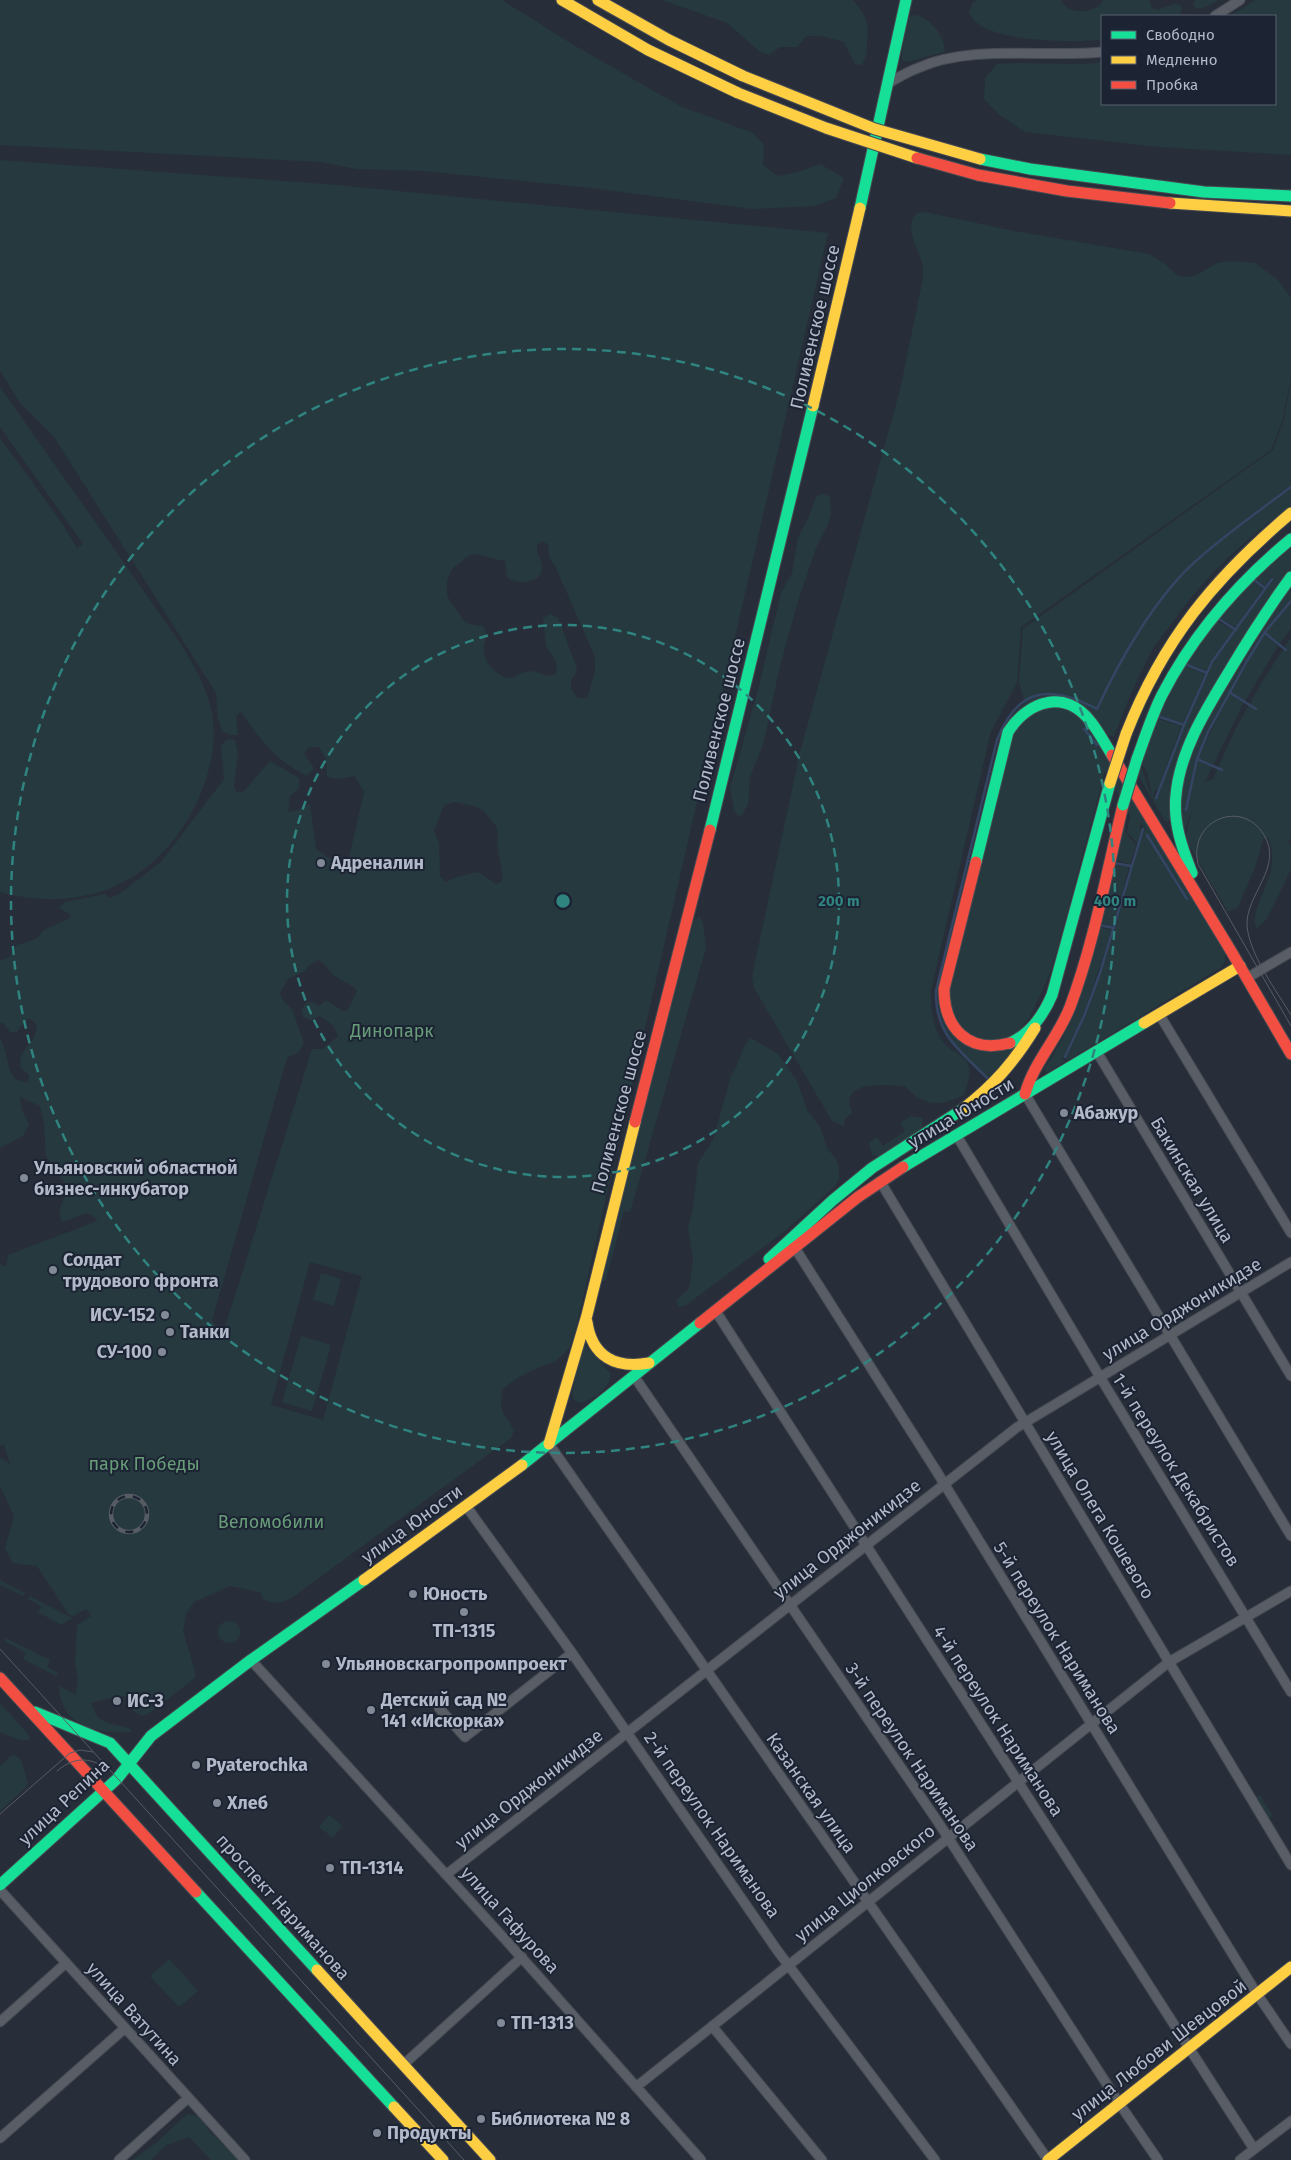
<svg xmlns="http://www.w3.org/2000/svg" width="1291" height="2160" viewBox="0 0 1291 2160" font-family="'Fira Sans',sans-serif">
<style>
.green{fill:#25393f;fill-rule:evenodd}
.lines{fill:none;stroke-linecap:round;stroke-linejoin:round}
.stream{stroke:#344563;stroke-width:2.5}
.street-casing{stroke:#464a52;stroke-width:11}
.fast-casing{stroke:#464a52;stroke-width:13}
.slow-casing{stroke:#464a52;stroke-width:13}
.jam-casing{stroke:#464a52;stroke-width:13}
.street{stroke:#595d66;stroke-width:9}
.fast{stroke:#16e098;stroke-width:11}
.slow{stroke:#ffcf43;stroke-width:11}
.jam{stroke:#f24e42;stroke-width:11}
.tram{stroke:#575c64;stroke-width:1}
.rail-casing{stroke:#575c64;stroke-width:4.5}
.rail{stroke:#1c2434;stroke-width:2.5;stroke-dasharray:8;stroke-linecap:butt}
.fast-bridge-casing{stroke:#464a52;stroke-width:13;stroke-linecap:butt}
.slow-bridge-casing{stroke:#464a52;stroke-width:13;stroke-linecap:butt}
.jam-bridge-casing{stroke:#464a52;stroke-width:13;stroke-linecap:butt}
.fast-bridge{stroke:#16e098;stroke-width:11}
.slow-bridge{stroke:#ffcf43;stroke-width:11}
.jam-bridge{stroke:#f24e42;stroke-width:11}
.ring{fill:none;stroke:#308480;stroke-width:2.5;stroke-dasharray:9 6}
.poi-dot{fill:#828997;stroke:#1c2434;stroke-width:2}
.labels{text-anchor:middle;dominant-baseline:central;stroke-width:4;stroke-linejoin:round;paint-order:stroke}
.street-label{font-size:18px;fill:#b2baca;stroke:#1c2434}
.poi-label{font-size:18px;font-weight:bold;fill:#b2baca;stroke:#1c2434;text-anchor:start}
.park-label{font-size:18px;fill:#689c78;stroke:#1c2434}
.centre{fill:#308480;stroke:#1c2434;stroke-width:2.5}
.ring-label{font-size:15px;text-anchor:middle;font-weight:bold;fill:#308480;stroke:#1c2434;stroke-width:4;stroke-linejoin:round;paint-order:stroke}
</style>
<rect width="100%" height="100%" fill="#282e39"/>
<path class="green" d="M0,0h502l70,44 108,62 73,27 11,12 -1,20 15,11 20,-4 22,-8 24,14 -8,20 -22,8 -62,3 -160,-21 -169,-17 -66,-2 -36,-7 -321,-17z
M662,0h191c13,17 16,19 14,41 0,10 0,15 -5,24l-7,-1 -11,-22 -23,-6h-15l-9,11h-17l-11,8 -10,-4 -32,-28z
M979,0h82c5,16 37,14 42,0h46l3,8 5,2 17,-6 6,1 2,3 -2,8h-78v24c-29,2 -120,4 -133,-27l4,-11z
M1196,0h23l-18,9 -6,-1 -2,-4z
M1255,0h36v155l-132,-8 -134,-15 -24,-16 -17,-17 1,-21 12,-14c35,-3 70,3 105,-2v42h173v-88h-45z
M912,15c16,0 35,22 32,37l-37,10 -5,-2v-10l7,-32z
M0,160l337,25 491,48 -255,1108c-14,25 -26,21 -48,33 -8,4 -16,10 -23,16 -3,27 2,20 12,41l-3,7 -217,158c-12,8 -18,9 -31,3l-3,-7 -30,-6 -36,16 -8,12 -3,17 12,40v6l-5,5 -42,32 -6,2 -9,-5 1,-10 -4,-4 -12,-1 -28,7c4,4 4,10 8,14 9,9 24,7 34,13l-1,2c-33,2 -71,-5 -72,-46l19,10 -2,-2 2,-15 -3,-15 2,-39 14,-9 -5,-7 -13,7 -4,-1 -32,-49 -24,-3 -8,-15 9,-32 -14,-30v-28l10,6 -6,-20 -4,2v-182l6,3 2,-12 89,-34 -1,-3 -9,-5 -25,9 -3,-11 9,-23 -22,-32 -2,-31 -4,-19 -20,-9 2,13 7,15 -6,11 -23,12v-109c6,6 7,28 13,37l2,3 13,4 1,-8 -8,-7c-5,-19 19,-26 15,-44l-5,-5h-4l-10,13h-7l-7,-9h-3v-62l10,-4 7,-12 19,-6 8,-9 24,-11 3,-4 -12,-7 6,-6 40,-8 4,4 9,-3 43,-33 63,-83 -3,-33 7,-7 7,1 3,13 -4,33 3,7 7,-2 26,-30 29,17v10l-9,8 -2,16 7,-1 15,-7 6,45 13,9h20l15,-66 -9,-16 -16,3 -12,-2 -1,-18 -7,-12h-10l-5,7 10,14 -7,8c-32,-16 -47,-36 -66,-65l-5,5 2,19h-8l-8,-4 -4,-12 -2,-26 -162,-256 -34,-34 -20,-33zM542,541l6,4 1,12 7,11 39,89v15l-8,26h-9l-7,-9v-9l4,-5 2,-7 -19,-50 -7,-4 -8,4 3,28 10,15 1,11 -5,4c-8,0 -16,-5 -23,-5 -5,0 -10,4 -14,6 -13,5 -29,-12 -31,-24 -2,-10 6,-17 -1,-27l-14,-2 -5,-3 -17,-25v-16l5,-11 16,-13 9,-2 17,5 11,2 2,16c10,9 36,7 35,-11 -1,-8 -6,-13 -5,-21zM455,802l22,5 6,3 13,16 2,7 -1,11 6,34 -2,4 -5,2 -18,-12 -24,6 -8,4 -6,-5 -1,-34 -5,-12 10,-26zM318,960c8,3 10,12 18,17 8,6 15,6 21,14l-10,20h-4l-17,-11 -7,6 -5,-3 -6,-1 -6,6c-1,7 2,11 9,12l8,-4 14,9 5,11 -15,13h-11l-90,288 -10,-17 75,-262 12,-6 5,-9 -12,-34 -9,-8 -3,-8 8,-14 17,-8 3,-5zM310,1262l52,14 -39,144 -52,-15z
M925,212l89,19 135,23 16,10 12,11 7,2 11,-1 22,-13 13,-2 25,2 23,17 13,18v81l-9,43 -11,28 -250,177 -4,56 -26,48 -60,259c-1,18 2,43 16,56 8,8 20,9 22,22 2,8 -3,19 -5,27 -24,12 -40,12 -59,-9 -14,0 -54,-7 -56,16 0,3 3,7 3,11l-7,6 -1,7 -12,-5 -78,-133 -2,-12 48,-224 100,-362 22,-107c1,-7 2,-14 0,-21 -4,-14 -19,-36 -5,-49z
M1291,383v123c-48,35 -84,68 -119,117 -7,10 -16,20 -22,31 -14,27 -26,55 -36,83l-6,-2 -7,-11 -24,-20 -60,8 -77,290 41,49 15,1 18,-5 3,1 -25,31 -4,-1c-26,-27 -52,-43 -50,-84l61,-253 11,-25 15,-13 -6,-20 4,-54 250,-179 10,-27z
M0,387l179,254c14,23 28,46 33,72 5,30 -2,62 -15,89 -38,80 -112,113 -197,90v-454l62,85 15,25 6,-4 -83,-117z
M822,493l8,4 1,17 -3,10 -12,24 -18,53 -19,69 -15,72 -14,35 -2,27 -6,11 -4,1 -4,-6 -4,-22 29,-102 22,-93 11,-20 6,-35 10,-19 8,-22z
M1291,546v23l-10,13 -90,147 -21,90 -2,3 -3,-1 -27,-46 3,-8 10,27h1l-5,-22 -5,-8 16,-45 23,7 -23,64 -2,-1 -3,8 3,2 28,-74 29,-62 60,-85 -2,-1 -6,9 -11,-8z
M1252,581l11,7 -27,39 -17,-9z
M1291,585v14l-27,33 -19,31 -4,-2z
M1291,602v27l-12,15 -14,-11z
M1216,621l18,9 -28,41 -20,-8z
M1265,634l13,12 -33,55 -15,-9z
M1291,637v202l-3,2 3,6v22l-24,50 -10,9c-12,-18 28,-55 11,-90l-5,1 -7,26 -18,42 -10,5 -41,-70c-3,-15 7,-27 7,-42l-1,9 -9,22c-3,-9 -3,-17 -3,-27 0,-52 34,-97 59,-141l3,3 -35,64 -12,28 -10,52 11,-50 15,7 -7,15 8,-3 23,-51 26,-46z
M1184,666l21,8 -22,49 -24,-7z
M1230,693l14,9 -31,63 -15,-7z
M1060,707l24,12 140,232c3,7 1,12 -4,17l-153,93 -1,-3 22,-47 27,-82 23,-85 7,-15 -4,-6 -2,5 3,2 -5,13 -10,-11 3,-16 -25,-45 -53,198 -22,48 -12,15 -14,8 -7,1 -20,-2 -17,-12 -10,-18v-20l62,-252 5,-11 19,-16zM1147,834l41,65 -1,1 -41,-65z
M1124,826l2,1 -1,5 11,13 -6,19 -14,-4z
M1115,864l14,3 -16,60 -12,-4z
M699,916l4,6 3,26 -76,264 -6,-1 -18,69 -4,2 -2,-1 32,-133 62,-227z
M1100,927l12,3 -27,81 -20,46 -3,1 3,4 -18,11 -3,-4c32,-47 43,-88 56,-142z
M751,1038l27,16 19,27 10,29 13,17 7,21 9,11 3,9v11l-4,7 -50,45 -100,75 -6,1 -3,-7 12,-10 2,-7 3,-25 -5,-30 5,-20 5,-45 15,-23 18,-64c9,-11 9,-29 20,-38z
M911,1116l11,2 1,10 -45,28 -6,-1 -3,-12 8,-6 6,9 22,-15 -5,-8z
M321,1273l20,6 -7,27 -21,-6z
M301,1336l30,9 -19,66 -30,-9z
M583,1343l27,30c3,14 -17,26 -28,30l-8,-3 -2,-7z
M0,1580l25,13 -2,3 -23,-11z
M30,1596l42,22h1l-12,7 -23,-13 3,-6 -13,-7z
M218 1632a11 11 0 1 1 22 0a11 11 0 1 1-22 0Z
M6,1638l44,22 -3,7 11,6 -2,3 -33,-17 3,-6 -21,-12z
M0,1703l28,31 2,3 -3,3h-7l-20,-8z
M15,1755l6,5 7,23 -3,5 -25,23v-45l11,-10z
M1260,1795l13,21 -4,2 -12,-21z
M329,1815l13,11 -9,12 -14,-11z
M169,1959l29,32 -19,16 -29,-31z
M187,2114c21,2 15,11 26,21 11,9 17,13 25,25h-27l-22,-23 -24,9 -14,14h-18l24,-18z"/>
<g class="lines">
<path class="stream" d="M1254,580l11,8
M1219,619l17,11
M1265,633l21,17
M1187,665l20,8
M1229,692l27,17
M1160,717l24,8
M1084,729l13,16
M1197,759l25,11
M1156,798l28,-73 28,-63 60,-83
M1186,810l11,-51 11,-27 39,-71 18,-29 26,-31
M1147,835l40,64
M1114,863l17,3
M1099,925l15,3
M1065,1057l20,-43 15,-41 43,-144
M987,1078c-28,-29 -52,-43 -51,-87l61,-251c21,-54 54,-55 100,-31 23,-50 59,-113 100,-149 29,-26 62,-49 94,-73"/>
<g class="street-casing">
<path id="street" d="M1215,16l25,-16
M887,84c10,-6 20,-12 31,-16 54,-24 126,-10 184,-16
M1247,978l44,-26
M1159,1014l132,219
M1097,1052l194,324
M1025,1094l266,442
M957,1136l143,241 191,315
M880,1181l411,684
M795,1248l142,224 320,522 34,50
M715,1310l539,839
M634,1376l304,446 181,281 39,57
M549,1444l499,716
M466,1506l106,147 205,297 158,210
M251,1660l280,308 170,192
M439,1708l26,29 107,-84
M447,1874l569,-446 275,-166
M0,1890l245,270
M0,2022l66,-59
M712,2026l110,134
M403,2065l119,-108
M636,2087l533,-425 122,-71
M0,2138l125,-110
M119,2160l69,-62
M1240,2160l51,-39"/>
</g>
<g class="fast-casing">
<path id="fast" d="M980,159l50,10 174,23 87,4
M860,208l46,-208
M1137,759c8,-22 15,-44 25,-64 32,-62 76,-112 129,-156
M710,830l103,-424
M976,862l32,-130c20,-31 57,-44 83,-10 8,10 14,22 21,33
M1192,873c-10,-25 -19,-50 -16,-78 4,-45 31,-87 54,-125 19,-32 39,-63 61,-93
M1010,1043c20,-9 34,-29 42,-48l58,-212
M903,1167l241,-144
M769,1259l64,-59 39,-32 91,-59
M522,1465l178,-142
M35,1712l75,31 207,227
M0,1885l117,-106 34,-43 100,-76 113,-80
M196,1892l198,215"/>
</g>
<g class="slow-casing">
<path id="slow" d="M562,0l86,50 90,43
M598,0l71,40 74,36
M1170,203l121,8
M813,406l47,-198
M1126,734c37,-94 88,-156 165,-221
M1144,1023l96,-57
M963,1109c31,-24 51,-47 72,-81
M587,1322c5,35 29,47 62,41
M549,1444l38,-129 48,-193
M364,1580l158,-115
M317,1970l173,190
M394,2107l49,53
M1048,2160l243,-193"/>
</g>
<g class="jam-casing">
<path id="jam" d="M978,175l89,16 103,12
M1112,755l119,196 60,103
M976,862l-32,127c0,40 25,65 66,54
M1025,1094c9,-32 33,-56 45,-87 24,-64 37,-136 53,-202
M635,1122l75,-292
M700,1323l158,-126 45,-30
M0,1678l196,214"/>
</g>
<use href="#street" class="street"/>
<use href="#fast" class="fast"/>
<use href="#slow" class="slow"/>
<use href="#jam" class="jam"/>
<path class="tram" d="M1291,1015c-15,-25 -41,-59 -44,-89 -2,-31 37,-59 17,-91 -22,-37 -76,-15 -66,29l93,162
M0,1649l464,511
M57,1771c14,-12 29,-15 45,-5
M0,1814l70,-61 10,-3 13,2"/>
<g class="rail-casing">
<path id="rail" d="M111 1514a18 18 0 1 1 36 0a18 18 0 1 1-36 0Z"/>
</g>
<use href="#rail" class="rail"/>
<g class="fast-bridge-casing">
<path id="fast-bridge" d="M1123,805l14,-46"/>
</g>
<g class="slow-bridge-casing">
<path id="slow-bridge" d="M743,76l132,53 105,30
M738,93l88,35 91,30
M1110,783l16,-49"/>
</g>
<g class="jam-bridge-casing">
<path id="jam-bridge" d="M917,158l61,17"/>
</g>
<use href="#fast-bridge" class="fast-bridge"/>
<use href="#slow-bridge" class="slow-bridge"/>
<use href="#jam-bridge" class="jam-bridge"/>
</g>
<g class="ring">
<circle cx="563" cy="901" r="276"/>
<circle cx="563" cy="901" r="552"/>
</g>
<g class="poi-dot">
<circle cx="321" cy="863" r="5"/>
<circle cx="1064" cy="1113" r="5"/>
<circle cx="24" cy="1178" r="5"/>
<circle cx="53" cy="1270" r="5"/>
<circle cx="165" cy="1315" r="5"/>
<circle cx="170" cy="1332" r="5"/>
<circle cx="162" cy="1352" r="5"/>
<circle cx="413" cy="1594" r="5"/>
<circle cx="464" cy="1612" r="5"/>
<circle cx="326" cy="1664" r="5"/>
<circle cx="117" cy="1701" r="5"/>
<circle cx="371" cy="1710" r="5"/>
<circle cx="196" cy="1765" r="5"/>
<circle cx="217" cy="1803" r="5"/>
<circle cx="330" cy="1868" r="5"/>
<circle cx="501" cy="2023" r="5"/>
<circle cx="481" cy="2119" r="5"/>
<circle cx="377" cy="2133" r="5"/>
</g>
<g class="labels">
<g class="street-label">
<text transform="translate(815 327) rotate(-77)">Поливенское шоссе</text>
<text transform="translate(719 720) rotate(-76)">Поливенское шоссе</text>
<text transform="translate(619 1112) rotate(-75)">Поливенское шоссе</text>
<text transform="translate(961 1113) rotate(-31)">улица Юности</text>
<text transform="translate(1192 1180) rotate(59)">Бакинская улица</text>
<text transform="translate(1182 1309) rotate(-31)">улица Орджоникидзе</text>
<text transform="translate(1176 1470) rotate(58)">1-й переулок Декабристов</text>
<text transform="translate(1100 1515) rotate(59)">улица Олега Кошевого</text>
<text transform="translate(412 1524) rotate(-36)">улица Юности</text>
<text transform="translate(847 1539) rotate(-38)">улица Орджоникидзе</text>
<text transform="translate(1057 1638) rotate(58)">5-й переулок Нариманова</text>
<text transform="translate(998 1721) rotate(57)">4-й переулок Нариманова</text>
<text transform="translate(912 1757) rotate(56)">3-й переулок Нариманова</text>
<text transform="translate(529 1789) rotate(-38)">улица Орджоникидзе</text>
<text transform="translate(811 1793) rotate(55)">Казанская улица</text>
<text transform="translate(64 1802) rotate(-43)">улица Репина</text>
<text transform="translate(712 1825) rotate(55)">2-й переулок Нариманова</text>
<text transform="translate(865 1883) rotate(-39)">улица Циолковского</text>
<text transform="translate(283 1907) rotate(48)">проспект Нариманова</text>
<text transform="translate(510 1920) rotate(48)">улица Гафурова</text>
<text transform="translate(134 2014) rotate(48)">улица Ватутина</text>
<text transform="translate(1159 2050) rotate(-38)">улица Любови Шевцовой</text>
</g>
<g class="poi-label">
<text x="331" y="863">Адреналин</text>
<text x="1074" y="1113">Абажур</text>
<text x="34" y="1168">Ульяновский областной<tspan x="34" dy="21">бизнес-инкубатор</tspan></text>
<text x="63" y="1260">Солдат<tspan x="63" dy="21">трудового фронта</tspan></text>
<text x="155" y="1315" text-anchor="end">ИСУ-152</text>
<text x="180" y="1332">Танки</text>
<text x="152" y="1352" text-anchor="end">СУ-100</text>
<text x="423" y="1594">Юность</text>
<text x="464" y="1631" text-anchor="middle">ТП-1315</text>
<text x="336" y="1664">Ульяновскагропромпроект</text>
<text x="381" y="1700">Детский сад №<tspan x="381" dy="21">141 «Искорка»</tspan></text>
<text x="127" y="1701">ИС-3</text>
<text x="206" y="1765">Pyaterochka</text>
<text x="227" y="1803">Хлеб</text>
<text x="340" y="1868">ТП-1314</text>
<text x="511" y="2023">ТП-1313</text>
<text x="491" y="2119">Библиотека № 8</text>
<text x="387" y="2133">Продукты</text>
</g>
<g class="park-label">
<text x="392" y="1031">Динопарк</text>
<text x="144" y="1464">парк Победы</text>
<text x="271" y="1522">Веломобили</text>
</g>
</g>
<circle cx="563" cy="901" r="8" class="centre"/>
<g class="ring-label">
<text x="839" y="906">200 m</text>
<text x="1115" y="906">400 m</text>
</g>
<rect x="1101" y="15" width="175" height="90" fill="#1c2434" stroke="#586070"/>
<rect x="1111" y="31" width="25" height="8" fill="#16e098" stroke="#586070"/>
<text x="1146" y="40" font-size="15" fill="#b2baca">Свободно</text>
<rect x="1111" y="56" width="25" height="8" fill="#ffcf43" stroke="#586070"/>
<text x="1146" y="65" font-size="15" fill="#b2baca">Медленно</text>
<rect x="1111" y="81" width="25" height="8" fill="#f24e42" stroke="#586070"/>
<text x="1146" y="90" font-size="15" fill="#b2baca">Пробка</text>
</svg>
